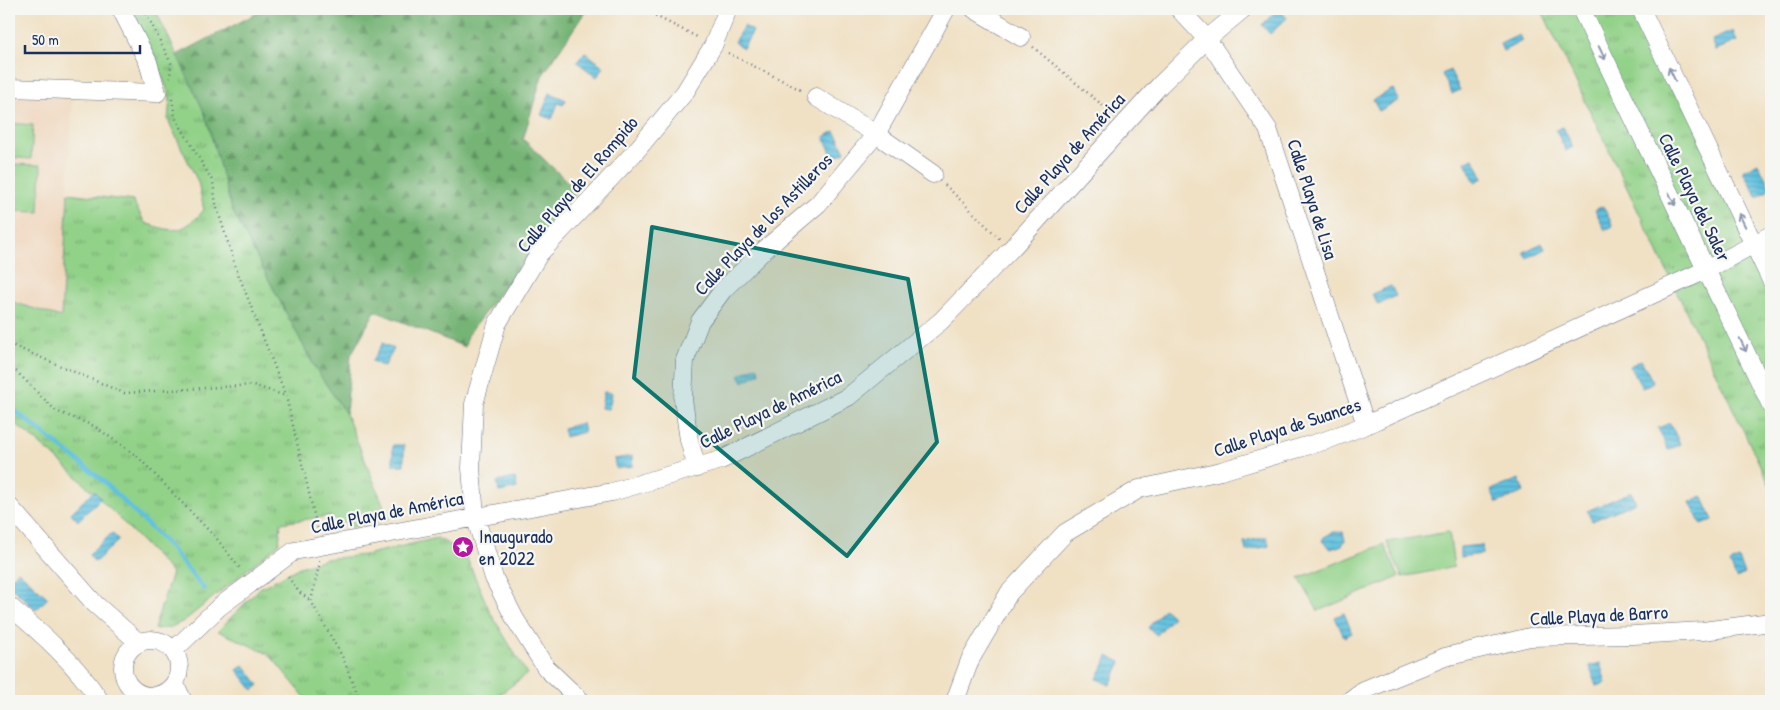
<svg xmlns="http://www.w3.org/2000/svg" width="1780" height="710" viewBox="0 0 1780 710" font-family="'Patrick Hand',sans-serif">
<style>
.built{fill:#efd6bc}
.green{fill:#92d288;stroke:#568073}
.forest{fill:url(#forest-firs);stroke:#487269}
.park{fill:url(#park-tufts);stroke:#568073}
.water{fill:url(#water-rules);stroke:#3e789e}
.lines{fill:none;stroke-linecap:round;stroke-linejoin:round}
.stream{stroke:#61c1df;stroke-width:4.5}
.minor-casing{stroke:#666d82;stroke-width:19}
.path{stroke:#666d82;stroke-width:2.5;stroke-dasharray:1 4;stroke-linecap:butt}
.minor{stroke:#fff;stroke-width:18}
.oneway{stroke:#8d97ae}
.marked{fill:#0f766e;fill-opacity:0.2;stroke:#0f766e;stroke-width:4;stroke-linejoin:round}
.labels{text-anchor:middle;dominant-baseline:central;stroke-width:4.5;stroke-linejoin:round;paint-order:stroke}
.street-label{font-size:19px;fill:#1b2f5e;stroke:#f6f6f2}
.poi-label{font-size:19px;fill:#1b2f5e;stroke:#f6f6f2;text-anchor:start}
</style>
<defs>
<pattern id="forest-firs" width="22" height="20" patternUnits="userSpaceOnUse" patternTransform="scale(1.25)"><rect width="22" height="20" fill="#75b474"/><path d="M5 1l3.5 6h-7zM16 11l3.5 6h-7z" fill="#5f9362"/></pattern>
<pattern id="park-tufts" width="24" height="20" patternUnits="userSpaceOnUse" patternTransform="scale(1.25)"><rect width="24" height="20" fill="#92d288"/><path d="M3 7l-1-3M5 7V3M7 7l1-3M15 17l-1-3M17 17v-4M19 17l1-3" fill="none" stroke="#76ab72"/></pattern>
<pattern id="water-rules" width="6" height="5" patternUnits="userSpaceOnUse" patternTransform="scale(1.25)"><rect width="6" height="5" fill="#61c1df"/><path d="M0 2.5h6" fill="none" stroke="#4f9db8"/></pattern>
</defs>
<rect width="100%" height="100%" fill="#f6f6f2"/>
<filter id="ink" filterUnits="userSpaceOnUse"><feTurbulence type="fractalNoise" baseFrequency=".02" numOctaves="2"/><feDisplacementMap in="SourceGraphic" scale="10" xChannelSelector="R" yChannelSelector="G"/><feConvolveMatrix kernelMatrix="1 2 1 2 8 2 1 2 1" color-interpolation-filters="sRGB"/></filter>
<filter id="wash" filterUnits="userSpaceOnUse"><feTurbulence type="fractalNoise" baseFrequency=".0096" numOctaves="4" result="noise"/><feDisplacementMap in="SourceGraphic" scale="20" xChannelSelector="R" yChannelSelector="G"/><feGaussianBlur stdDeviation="1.12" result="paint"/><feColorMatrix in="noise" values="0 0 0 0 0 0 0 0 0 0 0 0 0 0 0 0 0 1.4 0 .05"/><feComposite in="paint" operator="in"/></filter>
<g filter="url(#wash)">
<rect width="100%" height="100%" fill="#f0e1c5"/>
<path class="built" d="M9,88l64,3 -12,227 -52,-16z"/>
<path class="green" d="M9,123l24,2 -2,34 -22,-2z
M9,164l32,1 -2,47 -30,-1z
M1449,532l5,35 -52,10 -15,-35z
M1384,544l15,33 -81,34 -19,-33z"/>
<path class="forest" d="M265,9h322l-45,67 -19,63 54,52 -110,145 -2,11 -90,-36 -24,44 -5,59 -31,-46 -83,-158 -27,-96 -30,-58z"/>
<path class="park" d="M129,9h26l50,105 27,96 83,158 31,46 43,105 -37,8 -24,-11 -47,7 -2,21 -95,77 -15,7 -15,1 18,-56c-52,-54 -103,-109 -163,-154v-118l52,16 7,-124 65,8 12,22c30,10 37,11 59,-13l-6,-28 -30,-62 2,-22 -12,-34z
M1541,9h103l127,264v215z
M437,538l27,14 26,60 37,62 -36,27h-183l-39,-47 -51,-23 42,-43 40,-21 25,-8 40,-4z"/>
<path class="water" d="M1279,9l8,9 -17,16 -8,-9z
M744,26l9,5 -10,17 -9,-6z
M1733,31l4,10 -21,9 -4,-10z
M1519,35l3,6 -19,10 -3,-7z
M585,52l19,15 -7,10 -20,-15z
M1450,70l10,20 -8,4 -10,-20z
M1393,89l6,11 -20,11 -6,-11z
M550,93l16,7 -3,5 -5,-2 -6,16 -11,-4z
M1563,127l10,20 -7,4 -10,-21z
M835,131l10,21 -12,5 -9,-20z
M1473,158l10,20 -8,4 -10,-20z
M1758,163l13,26 -14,8 -14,-26z
M1603,206l10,20 -8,4 -10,-20z
M1542,243l3,6 -18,9 -3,-6z
M1391,286l5,10 -18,9 -6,-11z
M383,343l11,6 -10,18 -12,-6z
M1641,360l12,22 -11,6 -12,-22z
M757,366l3,7 -17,9 -4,-7z
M604,392l8,1 -3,16 -8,-1z
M582,423l2,9 -19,5 -2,-9z
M1670,423l10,21 -12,6 -10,-22z
M393,445h11v20h-11z
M632,456l1,10 -17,3 -2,-10z
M515,478l2,10 -18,4 -2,-10z
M1519,479l5,13 -27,11 -6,-13z
M94,491l7,7 -23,23 -7,-8z
M1631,492l5,10 -44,19 -5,-10z
M1702,496l11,24 -12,5 -11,-23z
M1334,532h9l2,9 -3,4 -11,4 -9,-8 2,-4z
M112,533l7,7 -24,22 -6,-7z
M1267,537l2,9 -23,5 -2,-9z
M1482,545l1,9 -23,3v-10z
M1739,559l6,15 -9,4 -6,-15z
M18,571l30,27 -12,12 -27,-25v-4z
M1164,609l9,8 -16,18 -9,-7z
M1344,613l8,20 -8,4 -9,-20z
M1108,656l13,6 -11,23 -13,-6z
M1600,663l6,20 -10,3 -6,-20z
M244,665l15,20 -6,5 -16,-20z"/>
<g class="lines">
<path class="stream" d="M9,406l92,73 66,65 37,45"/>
</g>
</g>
<g filter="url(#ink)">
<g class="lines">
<g class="minor-casing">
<path id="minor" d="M974,9l47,28
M1179,9l28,30 61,90 98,296
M1581,9l190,396
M1641,9l130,271
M9,88l148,5 -9,-31 -27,-53
M816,97l60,37 57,40
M697,468l-8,-28 -6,-41 2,-39 15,-39 23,-31 40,-39 55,-47 58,-70 70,-125
M9,506l86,98 43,38
M9,606c34,28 67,58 91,95
M123 668a28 28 0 1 1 56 0a28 28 0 1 1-56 0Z
M174,650l45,-43 75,-56 318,-59 109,-32 127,-63 93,-76 70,-72 149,-164 47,-46 36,-30
M175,684l8,17
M581,701l-35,-33 -31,-49 -21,-41 -19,-62 -4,-48 3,-64 23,-80 42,-70 97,-103 49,-59 28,-46 15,-37
M955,701l15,-41 39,-67 56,-60 74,-44 82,-18 106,-31 39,-15 340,-155 65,-35
M1349,701l15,-11 81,-33 85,-20 103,-2 70,-4 68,-9"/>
</g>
<path class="path" d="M144,9l27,54 -1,15
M642,9l57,29
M1033,47l80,67
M728,53l73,37
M172,99l3,18 38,65 3,23 20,63 50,128 32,135
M945,185l55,54
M9,344l115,49 129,-8 33,11
M9,364l47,47 38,15 43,30 80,83 24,31
M320,561l-9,40 32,57 17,43
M288,577l11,15 12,9"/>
<use href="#minor" class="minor"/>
</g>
<defs><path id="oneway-shaft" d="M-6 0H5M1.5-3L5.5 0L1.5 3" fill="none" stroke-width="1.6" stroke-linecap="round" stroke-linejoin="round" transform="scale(1.25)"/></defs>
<g class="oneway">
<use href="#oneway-shaft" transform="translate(1602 53) rotate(64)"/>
<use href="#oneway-shaft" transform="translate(1672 74) rotate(-116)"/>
<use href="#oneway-shaft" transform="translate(1672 199) rotate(64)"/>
<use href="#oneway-shaft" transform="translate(1742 220) rotate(-116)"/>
<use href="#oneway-shaft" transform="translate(1743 345) rotate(64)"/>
</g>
</g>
<path class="marked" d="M652,227l256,52 29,163 -90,114 -213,-178z"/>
<defs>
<g id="sight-disc" transform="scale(1.125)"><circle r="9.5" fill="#b5179e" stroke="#f6f6f2"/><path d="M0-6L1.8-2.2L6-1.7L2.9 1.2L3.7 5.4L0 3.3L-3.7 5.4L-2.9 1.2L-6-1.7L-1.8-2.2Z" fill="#fff"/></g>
</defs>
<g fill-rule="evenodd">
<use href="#sight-disc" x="463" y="547"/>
</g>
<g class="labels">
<g class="street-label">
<text transform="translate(1069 153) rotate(-48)">Calle Playa de América</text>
<text transform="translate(577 184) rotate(-49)">Calle Playa de El Rompido</text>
<text transform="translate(1695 197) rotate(64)">Calle Playa del Saler</text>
<text transform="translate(1313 199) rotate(72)">Calle Playa de Lisa</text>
<text transform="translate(763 224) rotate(-46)">Calle Playa de los Astilleros</text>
<text transform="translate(770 409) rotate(-26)">Calle Playa de América</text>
<text transform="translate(1287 427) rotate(-18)">Calle Playa de Suances</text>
<text transform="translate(387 512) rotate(-11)">Calle Playa de América</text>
<text transform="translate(1599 615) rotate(-3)">Calle Playa de Barro</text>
</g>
<g class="poi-label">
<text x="479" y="536">Inaugurado<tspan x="479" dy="22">en 2022</tspan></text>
</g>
</g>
<rect width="1780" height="710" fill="none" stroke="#f6f6f2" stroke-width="30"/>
<path d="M25 45v8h115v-8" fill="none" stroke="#1b2f5e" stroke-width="2.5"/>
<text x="32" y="45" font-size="15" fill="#1b2f5e" stroke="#f6f6f2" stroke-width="4" paint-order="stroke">50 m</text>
</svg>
